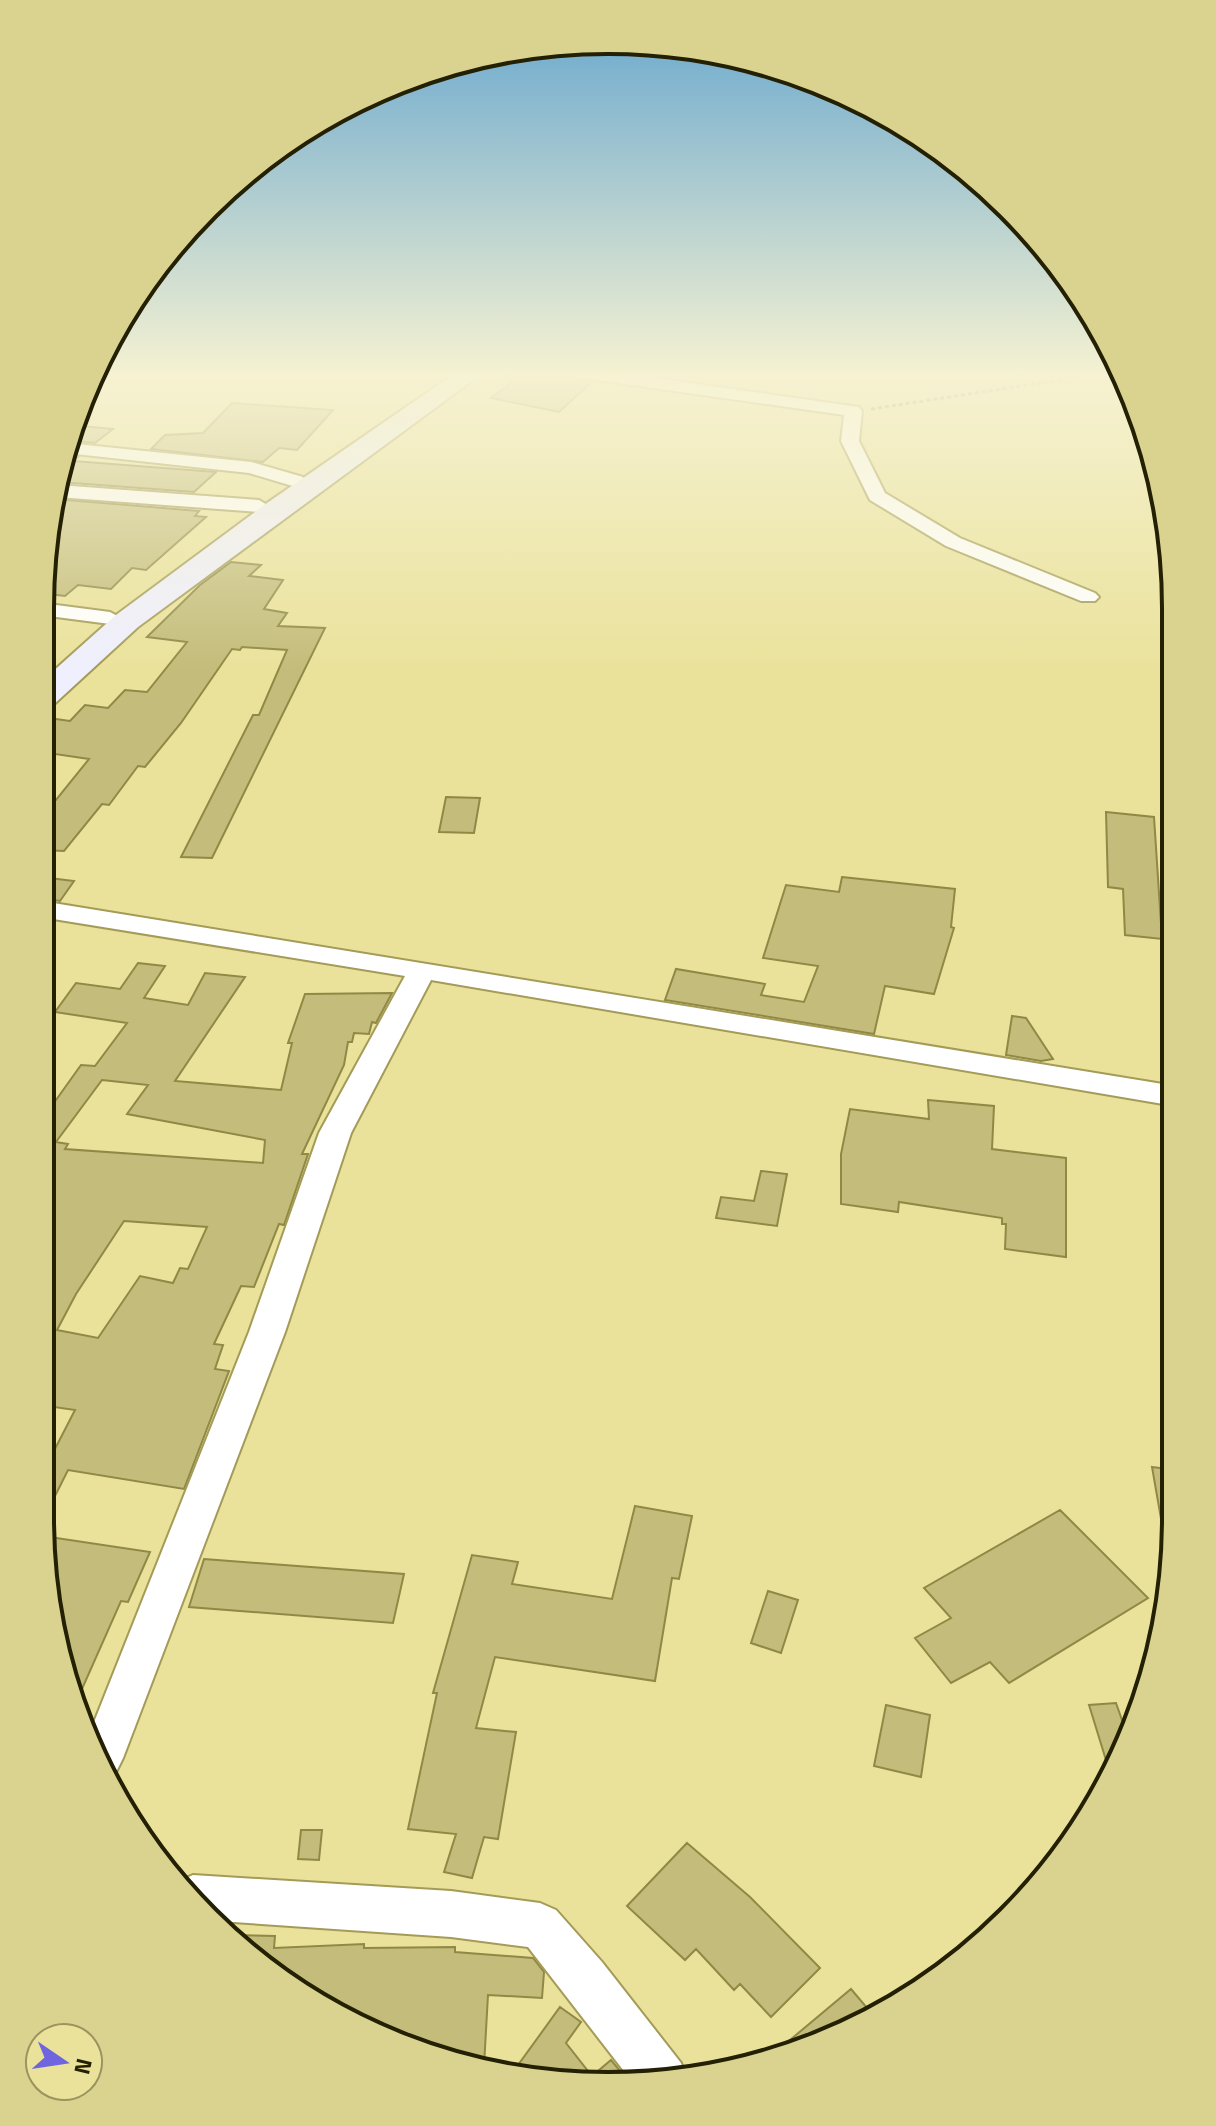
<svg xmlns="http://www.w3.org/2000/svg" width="1216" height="2126" viewBox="0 0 1216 2126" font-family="'Titillium Web',sans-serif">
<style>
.building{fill:#c3bc7a;stroke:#908845;stroke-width:2;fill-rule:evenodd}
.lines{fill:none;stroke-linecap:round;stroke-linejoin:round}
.street-casing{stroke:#a39b57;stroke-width:4}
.secondary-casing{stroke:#a39b57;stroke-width:4}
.path{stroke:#86804f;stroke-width:3;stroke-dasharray:4 3;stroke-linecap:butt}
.street{fill:#fff;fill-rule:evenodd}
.secondary{fill:#efeffe;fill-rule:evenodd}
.rim{fill:none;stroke:#242004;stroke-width:4}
</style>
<rect width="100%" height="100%" fill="#eae29b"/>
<path class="building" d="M526,372h3l63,10 -33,30 -68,-14z
M232,403l101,7 -36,40 -18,-2 -16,14 -112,-13 14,-14 38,-2z
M70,425l43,4 -18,14 -28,-3z
M64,455l14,2 -5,4 143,11 -22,20 -135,-10z
M55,499l144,12 -4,5 11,1 -60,53 -14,-2 -21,21 -33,-4 -13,11 -24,-3v-23z
M231,562l30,3 -12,11 34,4 -19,29 23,4 -9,13 47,2 -113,230 -31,-1 72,-142h6l28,-65 -45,-3 -2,3 -8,-1 -51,74 -36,44 -7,-1 -29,39 -7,-1 -38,47 -23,-1v-52l15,2 33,-41 -48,-7v-35l29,4 15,-16 23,3 17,-18 22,2 40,-50 -40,-5 53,-52z
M446,797l34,1 -6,35 -35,-1z
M1106,812l48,5 8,122 -37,-4 -2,-46 -15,-2z
M41,877l33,4 -14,20 -19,-3z
M842,877l113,12 -4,38 3,1 -20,66 -49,-8 -11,48 -209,-34 11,-31 89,15 -4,11 43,7 14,-36 -55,-8 23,-73 53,7z
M138,963l27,3 -21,32 44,7 17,-32 40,4 -70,104 106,9 11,-47h-4l17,-49 87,-1 -16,30 -4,-1 -3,12 -15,-1 -2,9h-4l-4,23 -42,89h6l-24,71 -5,-1 -25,63 -13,-1 -27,58 9,1 -8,24 14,2 -45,118 -116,-19 -27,54 -1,-46 35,-68 -35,-5 1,-284 40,-56 14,1 32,-43 -72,-11 21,-29 44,6zM102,1080l46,5 -21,29 138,26 -2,23 -198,-14 3,-5 -12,-2zM124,1221l83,6 -19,42 -8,-1 -7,15 -33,-7 -42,62 -41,-8 19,-36z
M1012,1016l14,2 27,41 -12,2 -35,-6z
M928,1100l66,6 -2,43 74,9v99l-61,-8 1,-25h-4v-6l-103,-16 -1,10 -57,-8v-50l9,-45 79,10z
M761,1171l26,3 -10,52 -61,-8 5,-21 33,4z
M1152,1467l23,3v65l-11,1z
M635,1506l57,10 -13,63 -7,-1 -17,103 -160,-24 -19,71 40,4 -18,107 -14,-2 -12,41 -28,-6 12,-38 -48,-5 29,-136h-4l39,-138 46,7 -6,22 100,15z
M1060,1510l88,88 -139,85 -19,-21 -39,21 -36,-45 36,-20 -27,-30z
M43,1536l107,16 -22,50 -7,-1 -47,106 -4,-7z
M204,1559l200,15 -11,49 -204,-16z
M768,1591l30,9 -17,53 -30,-10z
M1116,1703l12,34 -18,36 -21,-68z
M886,1705l44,10 -9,62 -47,-11z
M301,1830h21l-3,30 -21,-1z
M687,1843l63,54 70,71 -49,49 -31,-33 -6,6 -38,-41 -11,11 -58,-54z
M234,1935l41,1 -1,12 90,-4v4l91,-1v5l78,6 11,14 -2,26 -54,-3 -4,71h-25l-167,-76z
M851,1989l22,26 -48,28 -53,12z
M560,2007l21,15 -15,21 26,33 19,-16 19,23 -117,-11z"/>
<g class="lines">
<g class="street-casing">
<path id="street" d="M568,372h44l247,35 3,4 -3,30 26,52 75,45 135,55 4,4 -4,4h-14l-135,-55 -76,-46 -29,-59 3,-26 -268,-38z
M67,443l184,19 52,15 2,4 -9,6 -47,-14 -183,-20z
M58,485l201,15 10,6 -10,6 -202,-15z
M41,603l69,9 11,6 -11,6 -69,-9z
M41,901l1134,185v20l-744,-126 -80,153 -66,199 -162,426 -7,14 -6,2 -21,-39 160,-403 70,-199 86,-157 -364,-59z
M193,1875l258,16 89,12 16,7 46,52 79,101 4,12 -40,10 -11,-1 -106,-137 -77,-10 -233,-16 -41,-39z"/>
</g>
<g class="secondary-casing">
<path id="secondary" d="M457,372h27l-346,255 -86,79 -11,3v-27l75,-67 151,-112z"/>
</g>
<path class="path" d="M871,409l241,-37"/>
<use href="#street" class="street"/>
<use href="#secondary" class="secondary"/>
</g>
<linearGradient id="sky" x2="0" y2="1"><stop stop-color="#64a5ce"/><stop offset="0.56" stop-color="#f6f2d2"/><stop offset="1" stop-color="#f6f2d2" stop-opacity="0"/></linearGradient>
<rect width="1216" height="670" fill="url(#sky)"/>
<path d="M0 0H1216V2126H0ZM608 54H608A554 554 0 0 1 1162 608V1518A554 554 0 0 1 608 2072H608A554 554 0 0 1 54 1518V608A554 554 0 0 1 608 54Z" fill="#dad28f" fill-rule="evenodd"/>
<path class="rim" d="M608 54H608A554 554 0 0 1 1162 608V1518A554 554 0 0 1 608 2072H608A554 554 0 0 1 54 1518V608A554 554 0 0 1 608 54Z"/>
<g transform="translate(64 2062) rotate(103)"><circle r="38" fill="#eae29b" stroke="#9b945f" stroke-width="2"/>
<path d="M0-6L14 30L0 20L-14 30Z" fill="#6e65df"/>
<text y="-12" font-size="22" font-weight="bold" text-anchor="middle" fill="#242004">N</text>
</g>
</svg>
